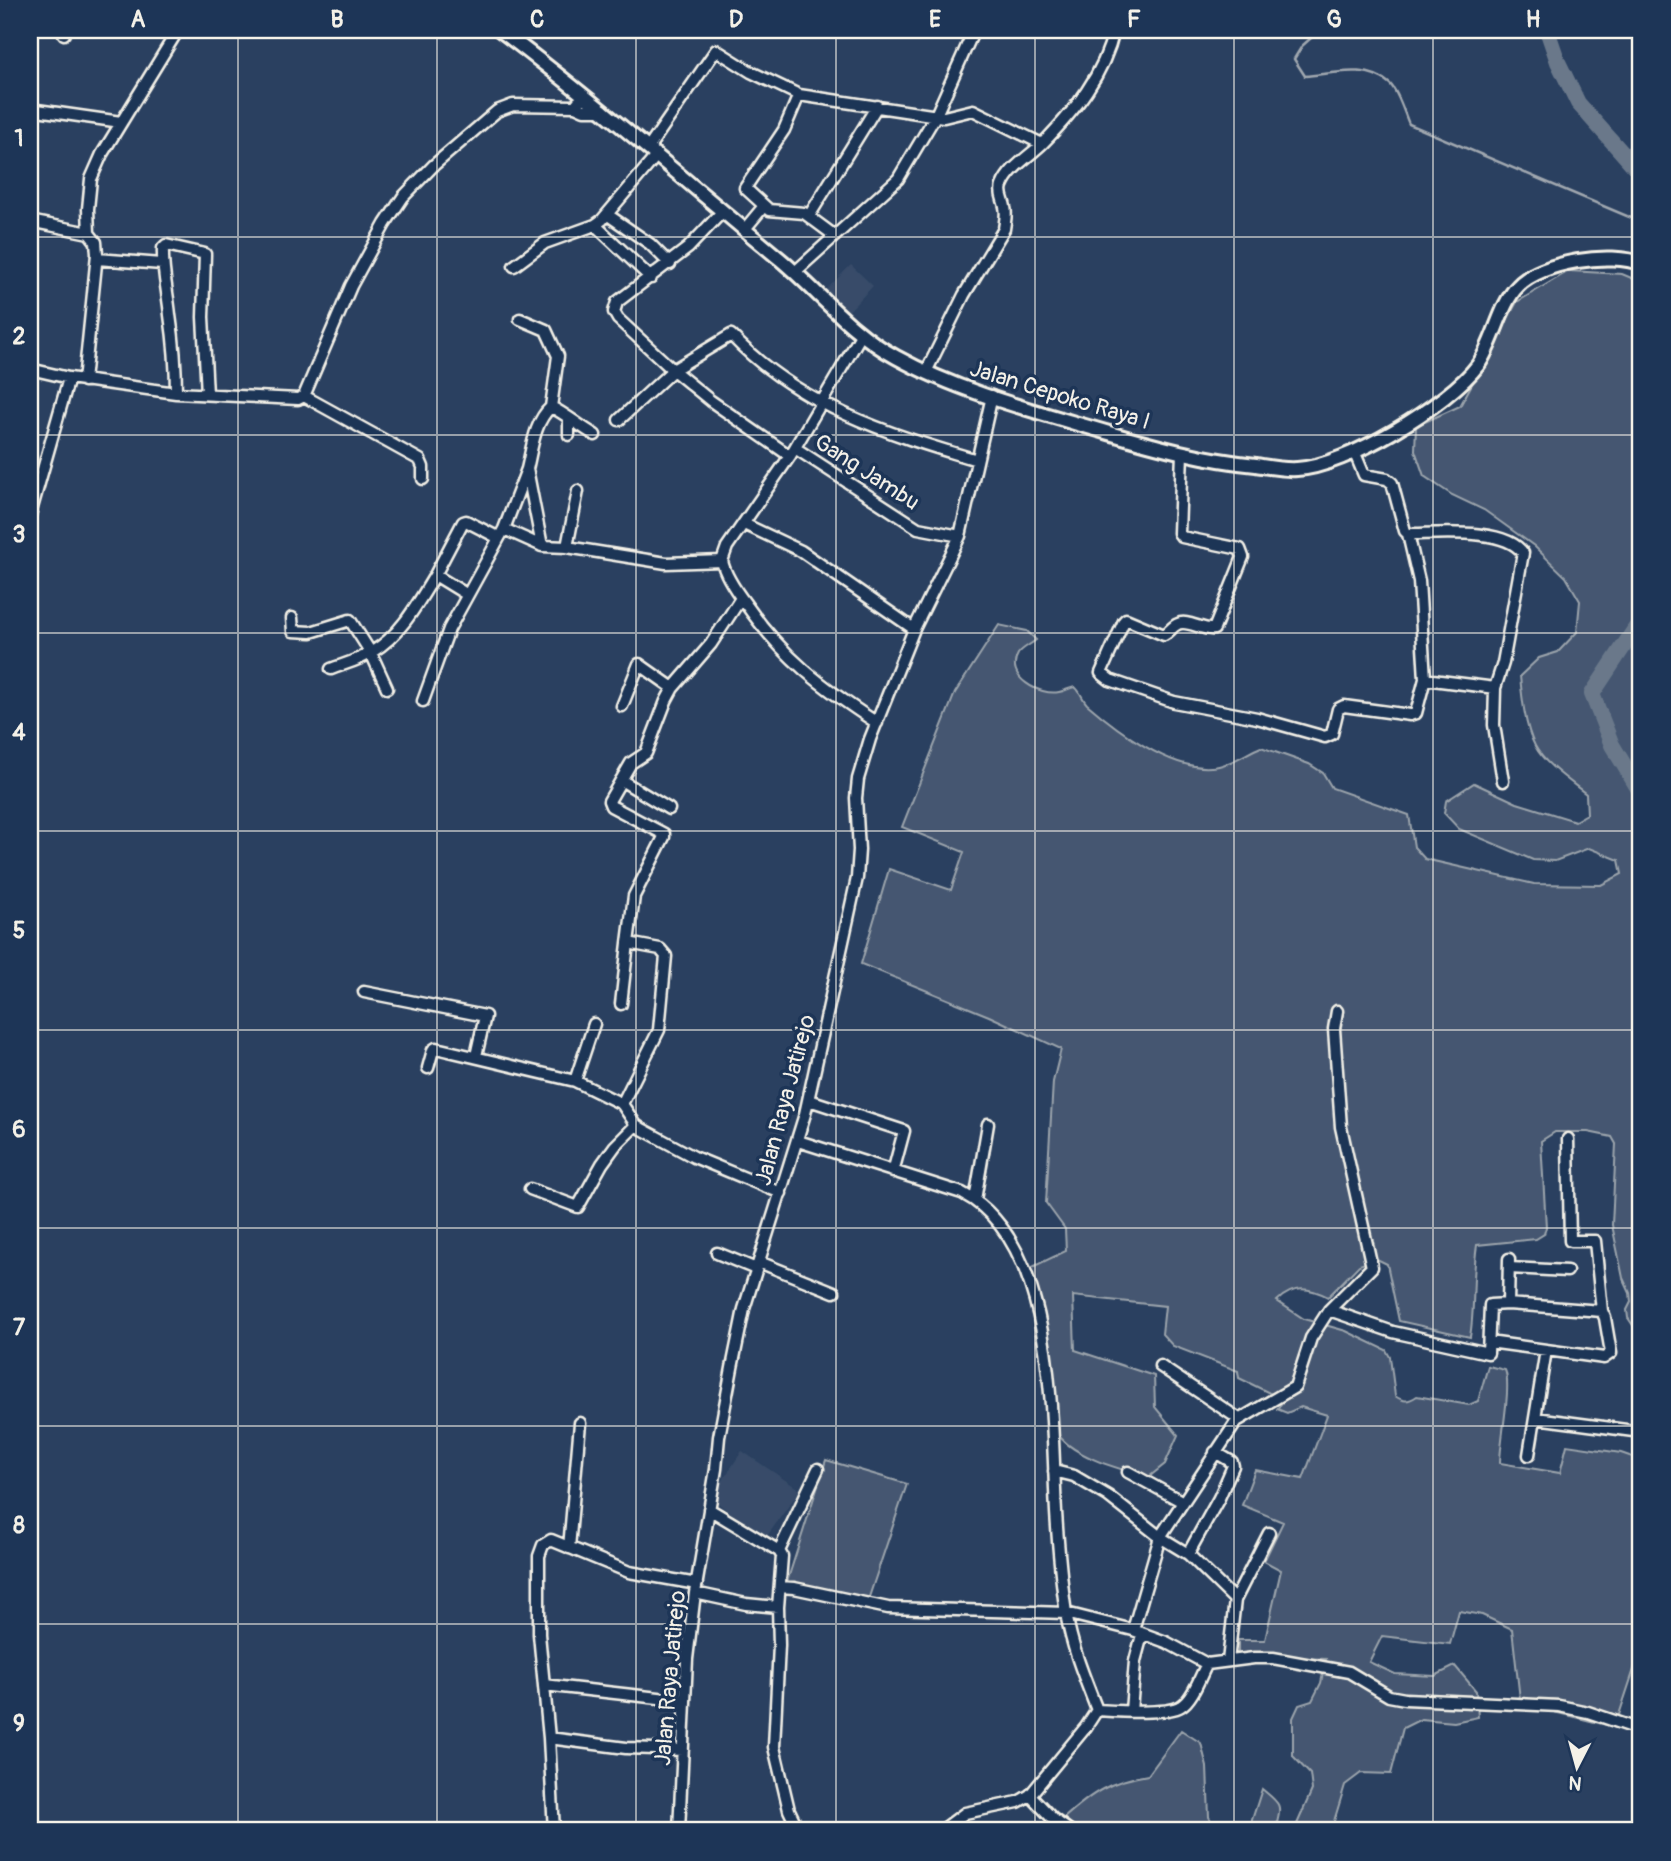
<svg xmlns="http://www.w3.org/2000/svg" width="1671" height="1861" viewBox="0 0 1671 1861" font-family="Pangolin,sans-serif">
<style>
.built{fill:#374c69}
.green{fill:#445771;stroke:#9ca4ac;stroke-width:2}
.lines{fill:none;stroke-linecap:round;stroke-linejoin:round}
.stream{stroke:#a1a8b0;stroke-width:2.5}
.river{stroke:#6a788a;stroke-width:16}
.minor-casing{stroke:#f4f1e8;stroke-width:15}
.major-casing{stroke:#f4f1e8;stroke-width:18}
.minor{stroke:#1d3557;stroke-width:10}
.major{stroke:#1d3557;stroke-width:12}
.grid{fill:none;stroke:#f4f1e8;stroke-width:2;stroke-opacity:0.55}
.labels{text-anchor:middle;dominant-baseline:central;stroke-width:7;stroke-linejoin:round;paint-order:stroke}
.street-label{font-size:23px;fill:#f4f1e8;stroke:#1d3557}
.neatline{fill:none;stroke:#f4f1e8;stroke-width:2.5}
.grid-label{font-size:23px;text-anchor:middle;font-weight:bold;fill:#f4f1e8}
</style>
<rect width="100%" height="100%" fill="#2a4060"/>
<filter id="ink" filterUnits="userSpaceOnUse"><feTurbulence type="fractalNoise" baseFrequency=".0143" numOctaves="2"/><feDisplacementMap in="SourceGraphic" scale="14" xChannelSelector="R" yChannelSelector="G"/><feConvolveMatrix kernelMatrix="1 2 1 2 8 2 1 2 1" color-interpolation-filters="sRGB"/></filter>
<g filter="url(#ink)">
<path class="built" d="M851,265l22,21 -29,30 -23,-21z
M742,1451l58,39 -35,49 -54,-41z"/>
<path class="green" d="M1569,271l53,3 19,8v1055l-13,-19 -1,-8 4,-8 -1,-9 -7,-15 -11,-53 4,-81 -4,-7 -24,-5h-33l-14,9 5,86 -2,7 -8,5 -59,6c-5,31 -2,62 -7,92l-71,-16 -12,-57 -10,-5 -18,6 -31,32c-19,-10 -35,-12 -51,4l27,18 42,12 40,19 4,7 5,39c9,6 13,6 22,0l52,9 9,-4 10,-35 17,4c7,16 -5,70 -5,93l60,10 7,-28 54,8 20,7v188l-26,79 -65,-16 -29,-3 -9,-79 -30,-14 -23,-4 -9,33 -68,-8 -13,26 26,12 40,2 20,-10 21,25 2,26 -24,5 -33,-3 -18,9 -12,46 -30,-1 -16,12 -14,46h-37l18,-41 -2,-16 -17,-18v-38l6,-13 13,-4 9,-18 5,-24 -88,-3v-16h27l16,-70 -17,-9 19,-39 -41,-17 13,-35 48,9 24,-64 -26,-8 -14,6 -10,-4 7,-9 -45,-22 -1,-7 -65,-25 -11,-12 3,-28 -92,-10 2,54 79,26 1,31 23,28 -13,29 -16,13c-26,-7 -82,-21 -94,-48 -6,-13 -3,-58 -6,-75 -5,-28 -17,-56 -25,-83l42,-20 -1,-22 -19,-26 7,-121 8,-33 -72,-33 -128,-52 28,-95 62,21 13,-38 -62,-25 53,-134 44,-68 28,6 9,9c-6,5 -14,8 -18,14 -14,23 22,42 41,38 6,-1 10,-4 16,-5 6,5 7,12 12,17 30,26 83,66 124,63 16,0 35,-14 50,-20l48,17 14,9 9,15 77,27 5,32 11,12 109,25 67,1 21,-11 -3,-14 -30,-12 -34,13 -22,-1 -74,-31 -15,-16 2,-12 28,-18 43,20 58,18 12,-7 -1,-20c-16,-13 -41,-29 -51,-48 -10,-19 -13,-49 -15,-70l19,-18 19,-6 19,-20 3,-31 -14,-24 -32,-31 -50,-36 -32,-15 -28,-19 -9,-26 1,-24 44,-20 57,-104z
M826,1460l81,24 -41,122 -79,-24z
M1181,1730l20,13 6,24 2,50 8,14h-137l-16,-13c29,-26 46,-37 84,-43z
M1262,1789c17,14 21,15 14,37l14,5h-46l6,-5z"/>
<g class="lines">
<path class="stream" d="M1320,30l-18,16 -8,13 11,17c27,-2 62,-13 85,8 9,9 14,29 19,40l232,98"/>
<path class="river" d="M1547,30l11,32 20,41 63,71
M1641,620l-49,74 20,51 29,48"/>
<g class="minor-casing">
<path id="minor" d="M64,34l1,-4
M799,95l-15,35 -39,58 24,22 35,3 31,23
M575,106l9,4h19
M30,109l91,13
M649,147l67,-97 35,22 48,23 145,22 29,-7 69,34
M723,211l-35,37 -71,54 -3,10 4,7 55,51 38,31 79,55
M608,215l42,29 20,20
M809,216l68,-110
M30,221l59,12
M595,225l56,53
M744,230l20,-24
M89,233l-1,-24 3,-30 11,-25 76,-124
M97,259l65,5
M514,266l31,-23 50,-18 7,-5 55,-65
M795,272l103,-93 38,-64 38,-85
M520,319l26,11 12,26 -7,51c-17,15 -19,42 -24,62
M861,335l-71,121 -63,91 -5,14c3,14 14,30 23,42 38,55 77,84 132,120
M30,369l39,9 107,15 122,6 6,-3 47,-110 34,-62 18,-27 31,-32 63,-54 16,-6 62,1 3,-4 8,-5
M926,372l38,-77 40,-66c1,-8 3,-15 1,-22 -1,-7 -6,-13 -3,-21 7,-18 28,-30 41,-43 32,-33 61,-68 71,-113
M84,381l13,-127 -1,-12 -7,-9
M176,393c0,-26 -2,-52 -6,-78 -2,-22 -8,-44 -7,-67l3,-3 39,9 -2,63 4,77
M304,396l116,64 3,7v12
M551,407c15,7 28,19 44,28
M619,420l54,-50 58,-35c66,70 157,99 246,125
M569,435v-15
M795,448l123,80 42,8
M1182,453l-3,80 3,4 58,12 3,8 -29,72c-11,2 -27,-10 -36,-5 -6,2 -8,8 -14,11l-38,-16 -2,2 -23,52 9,7 64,22 83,16 68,19 7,-3 6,-25 6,-3 66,9 6,-2 9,-34 70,9 8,-25 20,-110c-18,-26 -85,-19 -115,-19l-3,-3 -13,-48 -5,-4 -23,-4 -10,-24
M578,491l-11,56 99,16 56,-2
M30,515l39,-137
M744,524l57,27 113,78
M504,529l38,17
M1408,534l11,47 6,98
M435,575l28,-53 3,-1 33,17
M292,618l1,13 18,1 39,-12 21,33 16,35
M331,669c13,-5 29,-9 41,-17 29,-17 46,-49 63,-77l31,19
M1495,688l-1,37 9,56
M423,701l26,-72 55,-100 23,-60 15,77 25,1
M622,706l17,-42 34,24 38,-44 30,-46
M621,780l48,29
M628,943l6,-47 30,-59v-3l-53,-28 -2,-5 22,-38 15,-10 20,-52 7,-13
M364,992l121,24 -9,40
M621,1004l7,-61 32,6 6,7 -7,74 -37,74
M428,1068l5,-18 3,-2 139,33 47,23 14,21 6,4 52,28 87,36
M575,1081l19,-57
M809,1100l95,31 -11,41
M798,1141l164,52c95,49 89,226 94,319 2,33 5,68 10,101 6,35 18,64 31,97
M530,1189l48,18 24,-43 13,-18 21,-21
M975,1200l13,-76
M717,1253l39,16
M759,1262l75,30
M1509,1268l58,3
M1508,1304l94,7
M1329,1310l64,22 95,21 2,-48 18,-1 1,-45
M1489,1342l115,16 7,-5 -6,-35 -3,-7 -7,-70h-25l-2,-102
M1536,1418l105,14
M1237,1421l58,-34 16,-49 18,-28 43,-43 -31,-140 -7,-98 3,-18
M1529,1455l17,-105
M1054,1471l20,5 34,20 52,41 28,17 47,46
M1128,1472l55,30
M709,1509l70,42 3,5 -4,51 1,38 -5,102 15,63 10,21
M569,1548l11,-125
M779,1551l39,-82
M1188,1554l31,-56 14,-32 -1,-4 -17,-10
M780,1587l14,1 94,20 178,5 67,17 33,12 41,22 47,-6h19l76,14 40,24 16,3 154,7 29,6 53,18
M695,1593l51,11 32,3
M1133,1630l27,-93 77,-116 -1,-4 -76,-51
M1228,1661l7,-61 34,-67
M544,1685l141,16
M1097,1710c17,1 70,5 84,-4 12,-7 19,-30 26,-42
M1131,1711l4,-50 7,-26
M549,1738l77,10 57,2
M1030,1795l23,24 17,12
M554,1831l-5,-93 -10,-104v-78l4,-11 8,-5 78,32 68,12
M679,1831l8,-172 8,-66 21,-124 3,-32 13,-69 12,-59 61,-195 52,-236 2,-28 -3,-52 2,-19 12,-40 44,-110 46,-93 32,-140
M941,1831l24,-18 53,-11 12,-7 56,-68 11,-17"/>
</g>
<g class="major-casing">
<path id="major" d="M500,30c97,73 188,153 281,230 39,33 70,73 115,97 65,36 142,55 213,76 48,14 96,27 147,32 13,2 27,5 41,4 48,-2 152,-65 181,-104 16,-22 22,-61 40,-79 22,-24 94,-35 123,-22"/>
</g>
<use href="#minor" class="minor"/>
<use href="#major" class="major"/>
</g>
</g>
<path class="grid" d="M238,30v1801M437,30v1801M636,30v1801M836,30v1801M1035,30v1801M1234,30v1801M1433,30v1801M30,237h1611M30,435h1611M30,633h1611M30,831h1611M30,1030h1611M30,1228h1611M30,1426h1611M30,1624h1611"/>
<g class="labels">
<g class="street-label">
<text transform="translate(1060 395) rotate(17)">Jalan Cepoko Raya I</text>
<text transform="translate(867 472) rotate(33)">Gang Jambu</text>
<text transform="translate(785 1100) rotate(-75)">Jalan Raya Jatirejo</text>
<text transform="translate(670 1678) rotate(-85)">Jalan Raya Jatirejo</text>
</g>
</g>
<rect width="1671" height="1861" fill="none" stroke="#1d3557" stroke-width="77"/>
<g transform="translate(1577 1767) rotate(186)" stroke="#1d3557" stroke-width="5" paint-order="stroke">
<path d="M0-5L12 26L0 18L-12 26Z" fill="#f4f1e8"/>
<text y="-10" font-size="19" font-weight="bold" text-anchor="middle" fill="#f4f1e8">N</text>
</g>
<rect x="38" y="38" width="1594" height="1784" class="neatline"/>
<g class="grid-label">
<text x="138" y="27">A</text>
<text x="337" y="27">B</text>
<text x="537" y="27">C</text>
<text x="736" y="27">D</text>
<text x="935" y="27">E</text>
<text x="1134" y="27">F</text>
<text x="1334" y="27">G</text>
<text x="1533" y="27">H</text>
<text x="19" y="146">1</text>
<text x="19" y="344">2</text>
<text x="19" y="542">3</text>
<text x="19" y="740">4</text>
<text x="19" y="938">5</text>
<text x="19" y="1137">6</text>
<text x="19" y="1335">7</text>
<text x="19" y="1533">8</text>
<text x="19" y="1731">9</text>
</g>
</svg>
